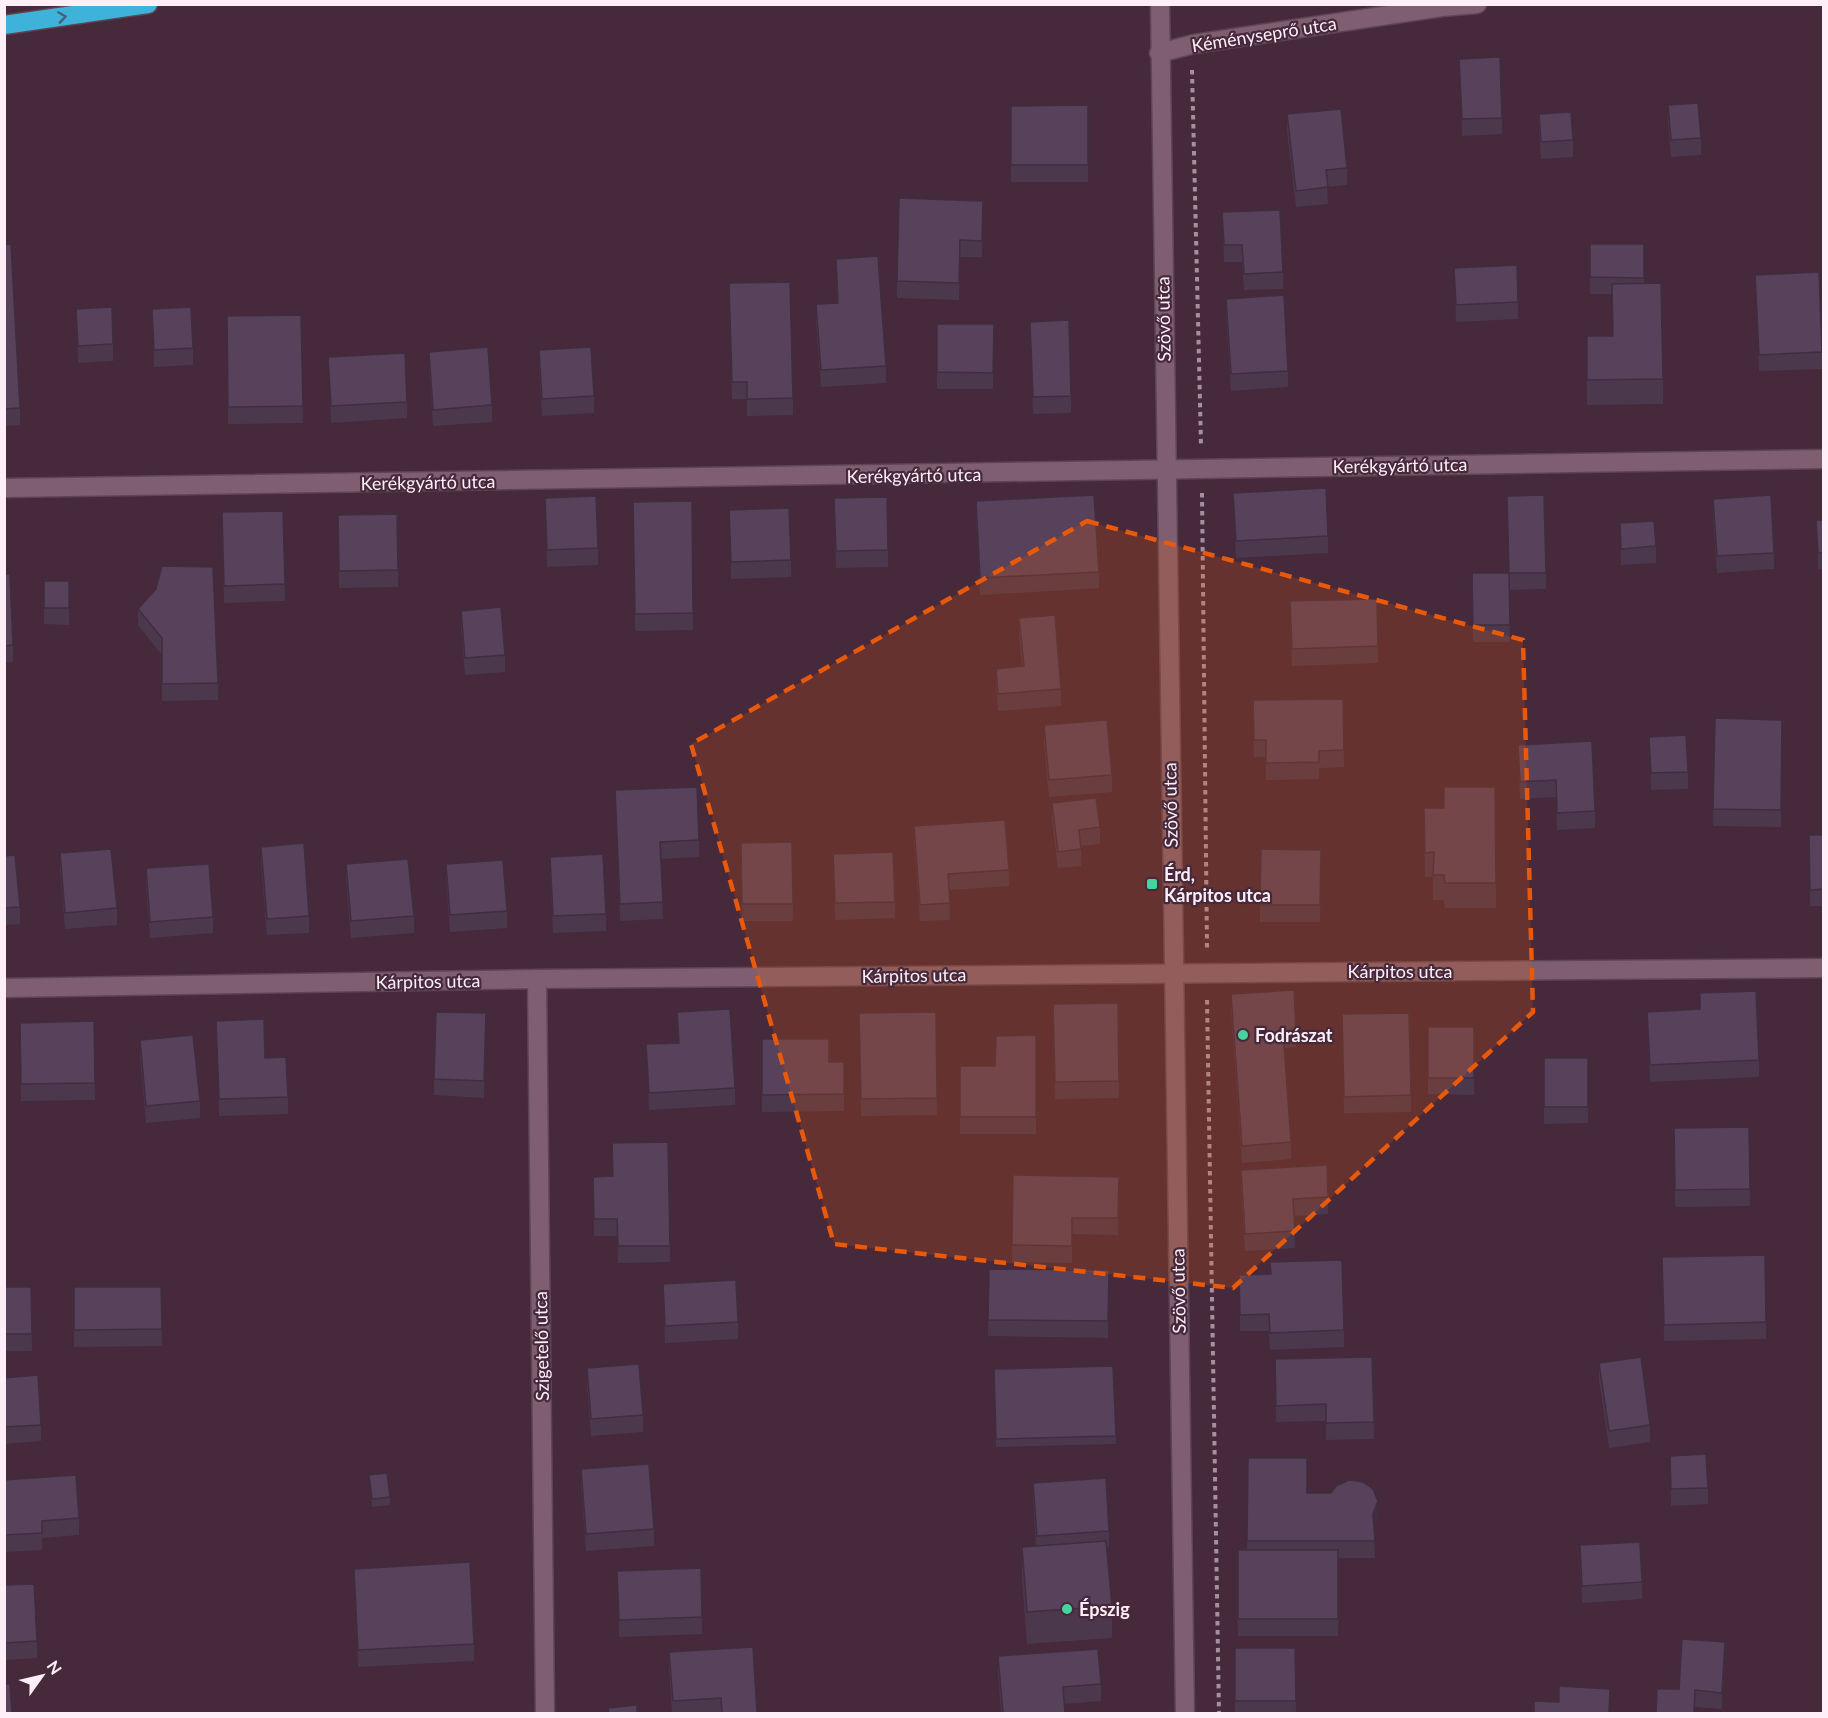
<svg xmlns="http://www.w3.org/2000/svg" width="1828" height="1718" viewBox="0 0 1828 1718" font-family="Lato,sans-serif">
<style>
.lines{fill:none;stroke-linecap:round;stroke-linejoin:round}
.street-casing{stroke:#5e4554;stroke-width:21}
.secondary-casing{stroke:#5e4554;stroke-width:21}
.highway-casing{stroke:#5e4554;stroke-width:21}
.path{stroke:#a6909c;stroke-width:4;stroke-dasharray:4.5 4.5;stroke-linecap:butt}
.street{stroke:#7e5e70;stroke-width:18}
.secondary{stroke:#7e5e70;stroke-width:18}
.highway{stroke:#3eb2d8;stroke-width:18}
.wall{fill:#4c384d}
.shaded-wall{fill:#3e2e3f}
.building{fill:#58415a;stroke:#3e2e3f;stroke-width:1.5}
.oneway{stroke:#436079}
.marked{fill:#e8590c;fill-opacity:0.2;stroke:#e8590c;stroke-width:4.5;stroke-dasharray:12 8;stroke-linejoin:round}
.poi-dot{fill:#46d49e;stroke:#46293a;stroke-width:2}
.labels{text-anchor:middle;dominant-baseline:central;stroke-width:4.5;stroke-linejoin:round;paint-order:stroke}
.street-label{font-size:18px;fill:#feeef7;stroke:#46293a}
.poi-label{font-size:18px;font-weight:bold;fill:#feeef7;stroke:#46293a;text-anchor:start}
</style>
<rect width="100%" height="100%" fill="#46293a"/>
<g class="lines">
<g class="street-casing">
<path id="street" d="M1159,53l35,-9 248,-37 35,-3
M4,488l1820,-29
M537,979l8,735
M4,988l533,-9 1287,-11"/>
</g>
<g class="secondary-casing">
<path id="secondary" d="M1160,4l25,1710"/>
</g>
<g class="highway-casing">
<path id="highway" d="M4,25l144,-21"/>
</g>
<path class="path" d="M1192,70l9,374
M1202,493l5,455
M1207,1000l12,714"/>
<use href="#street" class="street"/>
<use href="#secondary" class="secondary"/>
<use href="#highway" class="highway"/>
</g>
<path class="wall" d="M1459,59l43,59v16l-40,2z
M1088,105v77h-77v-76z
M1668,105l33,33v17l-30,2 -3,-35z
M1287,114l60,54v17l-20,2 1,17 -32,3 -9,-76z
M1539,114l34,26v17l-32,2 -2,-28z
M1222,212l61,60v17l-39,1 -2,-28h-18z
M983,217l-1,40h-22l-1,43 -62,-2v-17z
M1590,244h54v39l19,96v25l-76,1v-69h25v-42h-22z
M4,245l16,163v17l-16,1z
M836,259l50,107v17l-65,4 -5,-66v-17l21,-1z
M1454,268l64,34v17l-62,3z
M1755,275l67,77v17l-63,2z
M729,299l64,99v17l-46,1v-17h-15z
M1226,299l62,72v16l-57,4 -5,-75z
M76,309l37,35v17l-35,2z
M152,309l41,39v17l-39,2z
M301,315l2,108 -75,1 -1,-108z
M1030,322l41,74v17l-38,1z
M937,324h57l-1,65h-56z
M539,350l55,46v17l-52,3 -3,-49z
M429,352l63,53v17l-59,4 -4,-57z
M328,357l79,45v16l-76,5z
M1233,493l95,43v17l-92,5z
M545,498l53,50v17l-51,2z
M834,498l54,52v17l-52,1z
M1713,499l61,54v16l-57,4 -4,-58z
M692,501l1,129 -58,1 -2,-129z
M976,501l123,71v16l-119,7 -4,-77z
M729,510l62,50v17l-60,2z
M283,511l2,90 -61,2 -2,-74z
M338,515l60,55v17l-59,1z
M1816,520h8v49h-6z
M1620,523l36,23v17l-35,2z
M1472,573h74v16l-37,1 1,52h-37z
M4,574l9,71v17h-9z
M44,581h25v44l-25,-1z
M138,609l80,74v17l-56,1v-46l-24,-30z
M461,611l44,44v17l-40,3 -4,-47z
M1019,618l42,71v17l-63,5 -2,-26v-16l26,-3 -3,-31z
M1290,618l88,28v17l-86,3z
M1343,699l1,68 -25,1v11l-53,1v-23h-12l-1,-57z
M1715,718l67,2 -1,107 -68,-1z
M1044,725l68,50v17l-63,5 -5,-55z
M1649,737l39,35v17l-37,1z
M1518,745l77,66v17l-38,2 -1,-33 -36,2z
M1495,787l1,121h-51l-1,-8h-11v-23h-8l-1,-69h20z
M615,790l84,50v17l-38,2 2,60 -43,2z
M1052,803l48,24v17l-19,2v20l-23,2 -6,-49z
M914,826l95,44v16l-60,4 1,30 -30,1 -6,-79z
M1809,835h15v71h-14z
M792,842l1,79h-51l-1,-78z
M261,847l48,69v17l-42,2 -6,-71z
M1261,849l60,1 -1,72h-60z
M60,853l57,55v17l-52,4 -5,-59z
M833,854l62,48v16l-60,2z
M4,856l16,51v17l-16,1z
M550,857l56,57v17l-53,2 -3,-59z
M346,864l68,52v17l-63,5 -5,-57z
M446,864l61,47v17l-57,4 -4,-52z
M146,868l67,49v16l-63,5 -4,-53z
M1700,993l59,67v17l-109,5 -3,-70 53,-3z
M1231,994l65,36v17l-12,1 7,94v17l-49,4 -11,-153z
M1118,1003l1,95 -64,1 -2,-95z
M677,1012l58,76v17l-86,5 -3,-66 32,-1z
M936,1012l1,103 -76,1 -2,-103z
M1342,1014l69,81v17l-67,1z
M94,1021l1,79 -74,1 -1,-78z
M216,1021l49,37 23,39v17l-69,2z
M1428,1027h46v68l-46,-1z
M486,1030l-2,68 -50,-3v-16z
M1036,1035v99h-76v-68h35z
M762,1039l67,23h15v49l-82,1z
M140,1040l60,61v17l-54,5 -6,-66z
M1544,1058h44v65l-44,1z
M1749,1127l1,79 -75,1 -1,-79z
M612,1143l58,103v16l-52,1 -1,-27h-23l-1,-59 19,-1z
M1241,1170l87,27v17l-34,2 1,32 -50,3 -4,-64z
M1013,1175l106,2 -1,58 -46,-1v29l-60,-1z
M1662,1257l104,65v17l-102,2z
M1270,1262l74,68v17l-74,3 -1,-19h-29l-1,-56 31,-1z
M989,1269l120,1 -1,68 -120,-2z
M663,1284l75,38v17l-73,4z
M4,1287h27l1,64h-28z
M74,1287h87l1,59 -88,1z
M1372,1357l2,82 -48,1v-19l-50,1 -1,-63z
M1599,1363l51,62v17l-41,6 -10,-68z
M1113,1366l3,78 -120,3 -2,-78z
M587,1368l56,47v17l-52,4 -4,-51z
M4,1378l37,47v16l-37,3z
M1670,1456l38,32v16l-37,2z
M1248,1458l59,35 71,25 -4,10 1,30h-37v78h-100v-86h9z
M581,1469l73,60v17l-68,5 -5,-65z
M369,1475l21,22v8l-18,2z
M4,1480l75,38v17l-37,3v12l-38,2z
M1033,1483l76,48v16l-2,1 5,58v32l-85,6 -5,-64v-33l14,-1 -3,-46z
M1580,1545l62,37v17l-60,4 -2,-41z
M354,1569l120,75v17l-116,6z
M617,1571l85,46v17l-83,3z
M4,1585l33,56v17l-33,2z
M1235,1648h60l1,65h-61z
M669,1652l88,61h-85l-3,-44z
M998,1656l103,28v17l-37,3 1,9h-64l-3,-40z
M1725,1659l-3,50 -27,-2 -16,-18z"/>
<path class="shaded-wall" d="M1378,1501v17l-5,13v-17z
M1725,1642v17l-3,50v-16z"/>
<path class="building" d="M1500,57l2,61 -40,1 -3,-60z
M1698,103l3,35 -30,2 -3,-35z
M1088,105v60h-77v-59z
M1341,109l6,59 -21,2 2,17 -32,4 -9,-77z
M1571,112l2,28 -32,2 -2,-28z
M899,198l84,3 -1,40 -22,-1 -1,43 -62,-2z
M1280,210l3,62 -39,2 -2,-29h-18l-2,-33z
M11,244l9,164 -16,1v-164z
M1590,244h54v34l-54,-1z
M878,256l8,110 -65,4 -5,-66 22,-1 -2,-44z
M1517,265l1,37 -62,3 -2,-37z
M1819,272l3,80 -63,3 -4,-80z
M790,282l3,116 -46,1v-17h-15l-3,-99z
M1661,283l2,96 -76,1v-44h26l-1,-52z
M1284,295l4,76 -57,3 -5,-75z
M112,307l1,37 -35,2 -2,-37z
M191,307l2,41 -39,2 -2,-41z
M301,315l2,91 -75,1 -1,-91z
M1069,320l2,76 -38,1 -3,-75z
M937,324h57l-1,49 -56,-1z
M488,347l4,58 -59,5 -4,-58z
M591,347l3,49 -52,3 -3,-49z
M405,353l2,49 -76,4 -3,-49z
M1326,488l2,48 -92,5 -3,-48z
M1094,495l5,77 -119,6 -4,-77z
M1544,495l2,78h-37l-2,-77z
M1771,495l3,58 -57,3 -4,-57z
M596,496l2,52 -51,2 -2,-52z
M887,497l1,53 -52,1 -2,-53z
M692,501l1,112 -58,1 -2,-112z
M789,508l2,52 -60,2 -2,-52z
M283,511l2,73 -61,2 -2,-74z
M397,514l1,56 -59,1 -1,-56z
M1816,520h8v33h-6z
M1654,521l2,25 -35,3 -1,-26z
M162,566l51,1 5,116 -56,1v-46l-24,-29 18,-20z
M1472,573h37l1,52h-37z
M4,574h6l3,71 -9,1z
M44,581h25v27h-25z
M1377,599l1,47 -86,3 -2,-48z
M501,607l4,48 -40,3 -4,-47z
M1055,615l6,74 -63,5 -2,-25 28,-3 -5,-48z
M1343,699l1,51 -25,1v11l-53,1v-23h-12l-1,-40z
M1715,718l67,2 -1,90 -68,-1z
M1107,720l5,55 -63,5 -5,-55z
M1686,735l2,37 -37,1 -2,-36z
M1592,741l3,70 -38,2 -1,-33 -36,2 -2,-37z
M697,787l2,53 -39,2 3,60 -43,2 -5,-114z
M1444,787h51l1,96h-51l-1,-8h-11l1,-23 -9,1 -1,-45h20z
M1096,798l4,29 -21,3 2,19 -23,3 -6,-49z
M1005,820l4,50 -61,4 2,29 -30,2 -6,-79z
M1809,835h15v54l-14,1z
M792,842l1,62h-51l-1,-61z
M304,843l5,73 -42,3 -6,-72z
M111,849l6,59 -52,5 -5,-60z
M1261,849l60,1 -1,55h-60z
M893,852l2,50 -60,1 -2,-49z
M603,854l3,60 -53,2 -3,-59z
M15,855l5,52 -16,1v-52z
M408,859l6,57 -63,5 -5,-57z
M503,860l4,51 -57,4 -4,-51z
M209,864l4,53 -63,5 -4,-54z
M1294,990l2,40 -13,1 8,111 -49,4 -11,-152z
M1756,991l3,69 -109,5 -3,-53 53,-3v-16z
M1118,1003l1,78 -64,1 -2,-78z
M730,1009l5,79 -86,5 -3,-49 33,-1 -2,-31z
M436,1012l50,1 -2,68 -50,-2z
M936,1012l1,86 -76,1 -2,-86z
M1409,1013l2,82 -67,2 -2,-83z
M264,1019l1,39 21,-1 2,40 -69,2 -3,-78z
M94,1021l1,62 -74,1 -1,-61z
M1428,1027h46v51h-46z
M193,1035l7,66 -54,5 -6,-66z
M1036,1035v82h-76v-51h35l1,-30z
M762,1039h67v23h15v32l-82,1z
M1544,1058h44v49h-44z
M1749,1127l1,62 -75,1 -1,-62z
M668,1142l2,104h-52l-1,-27h-23l-1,-42 20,-1 -1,-33z
M1327,1165l1,32 -35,2 2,32 -50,3 -4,-64z
M1013,1175l106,2 -1,41h-46v28l-60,-1z
M1765,1255l1,67 -102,3 -2,-68z
M1342,1260l2,70 -74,3 -1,-19 -29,1 -1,-40 32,-1 -1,-12z
M989,1269l120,1 -1,51 -120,-1z
M736,1280l2,42 -73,4 -2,-42z
M4,1287h27l1,47h-28z
M74,1287h87l1,42 -88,1z
M1372,1357l2,65 -48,1v-19l-50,2 -1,-47z
M1641,1357l9,68 -41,6 -10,-68z
M639,1364l4,51 -52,4 -4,-51z
M1113,1366l3,70 -120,3 -2,-70z
M38,1375l3,50 -37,2v-49z
M1706,1454l2,34 -37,1 -1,-33z
M1248,1458h59v35h24l5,-7 13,-6 14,2 10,7 5,12 -5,13 2,27h-128z
M649,1464l5,65 -68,5 -5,-65z
M387,1473l3,24 -18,2 -3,-24z
M76,1475l3,43 -37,3v12l-38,2v-55z
M1106,1478l3,53 -72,5 -4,-53z
M1106,1541l6,65 -85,6 -5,-65z
M1640,1542l2,40 -60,4 -2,-41z
M1238,1550h100v69h-100z
M470,1562l4,82 -116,6 -4,-81z
M701,1568l1,49 -83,3 -2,-49z
M34,1584l3,57 -33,2v-58z
M1682,1639l43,3 -3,51 -27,-3 -1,23h-38l1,-24h22z
M753,1647l4,66h-35l-1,-15 -48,3 -4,-49z
M1235,1648h60l1,53h-61z
M1098,1649l3,35 -38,3 2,26h-62l-5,-57z
M4,1684h6l2,29h-8z
M1559,1686l51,3 -1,24h-75v-12l25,1z
M637,1705v8h-28l-1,-5z"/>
<defs><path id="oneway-chevron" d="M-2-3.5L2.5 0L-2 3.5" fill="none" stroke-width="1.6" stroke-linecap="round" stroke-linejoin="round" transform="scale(1.5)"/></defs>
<use class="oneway" href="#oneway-chevron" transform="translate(62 17) rotate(-8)"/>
<path class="marked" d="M1087,521l436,119 10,372 -300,276 -399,-44 -143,-500z"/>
<g class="poi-dot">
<rect x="1146" y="878" width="12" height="12" rx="3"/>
<circle cx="1243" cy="1035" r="6"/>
<circle cx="1067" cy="1609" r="6"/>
</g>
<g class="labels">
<g class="street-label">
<text transform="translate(1264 34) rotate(-9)">Kéményseprő utca</text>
<text transform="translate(1163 319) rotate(-91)">Szövő utca</text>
<text transform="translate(1400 465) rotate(-1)">Kerékgyártó utca</text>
<text transform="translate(914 475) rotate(-1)">Kerékgyártó utca</text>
<text transform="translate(428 482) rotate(-1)">Kerékgyártó utca</text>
<text transform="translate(1170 805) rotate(-91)">Szövő utca</text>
<text x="1400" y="971">Kárpitos utca</text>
<text transform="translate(914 975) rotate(-1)">Kárpitos utca</text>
<text transform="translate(428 981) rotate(-1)">Kárpitos utca</text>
<text transform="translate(1178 1291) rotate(-91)">Szövő utca</text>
<text transform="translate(541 1346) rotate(-91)">Szigetelő utca</text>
</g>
<g class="poi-label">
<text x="1164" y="874">Érd,<tspan x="1164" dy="21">Kárpitos utca</tspan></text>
<text x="1255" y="1035">Fodrászat</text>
<text x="1079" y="1609">Épszig</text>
</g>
</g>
<rect width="1828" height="1718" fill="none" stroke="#feeef7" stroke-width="12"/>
<g transform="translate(42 1676) rotate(56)" stroke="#46293a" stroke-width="4.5" paint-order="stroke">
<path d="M0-4.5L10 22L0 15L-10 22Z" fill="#feeef7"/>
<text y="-9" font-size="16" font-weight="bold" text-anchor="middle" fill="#feeef7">N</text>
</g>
</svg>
